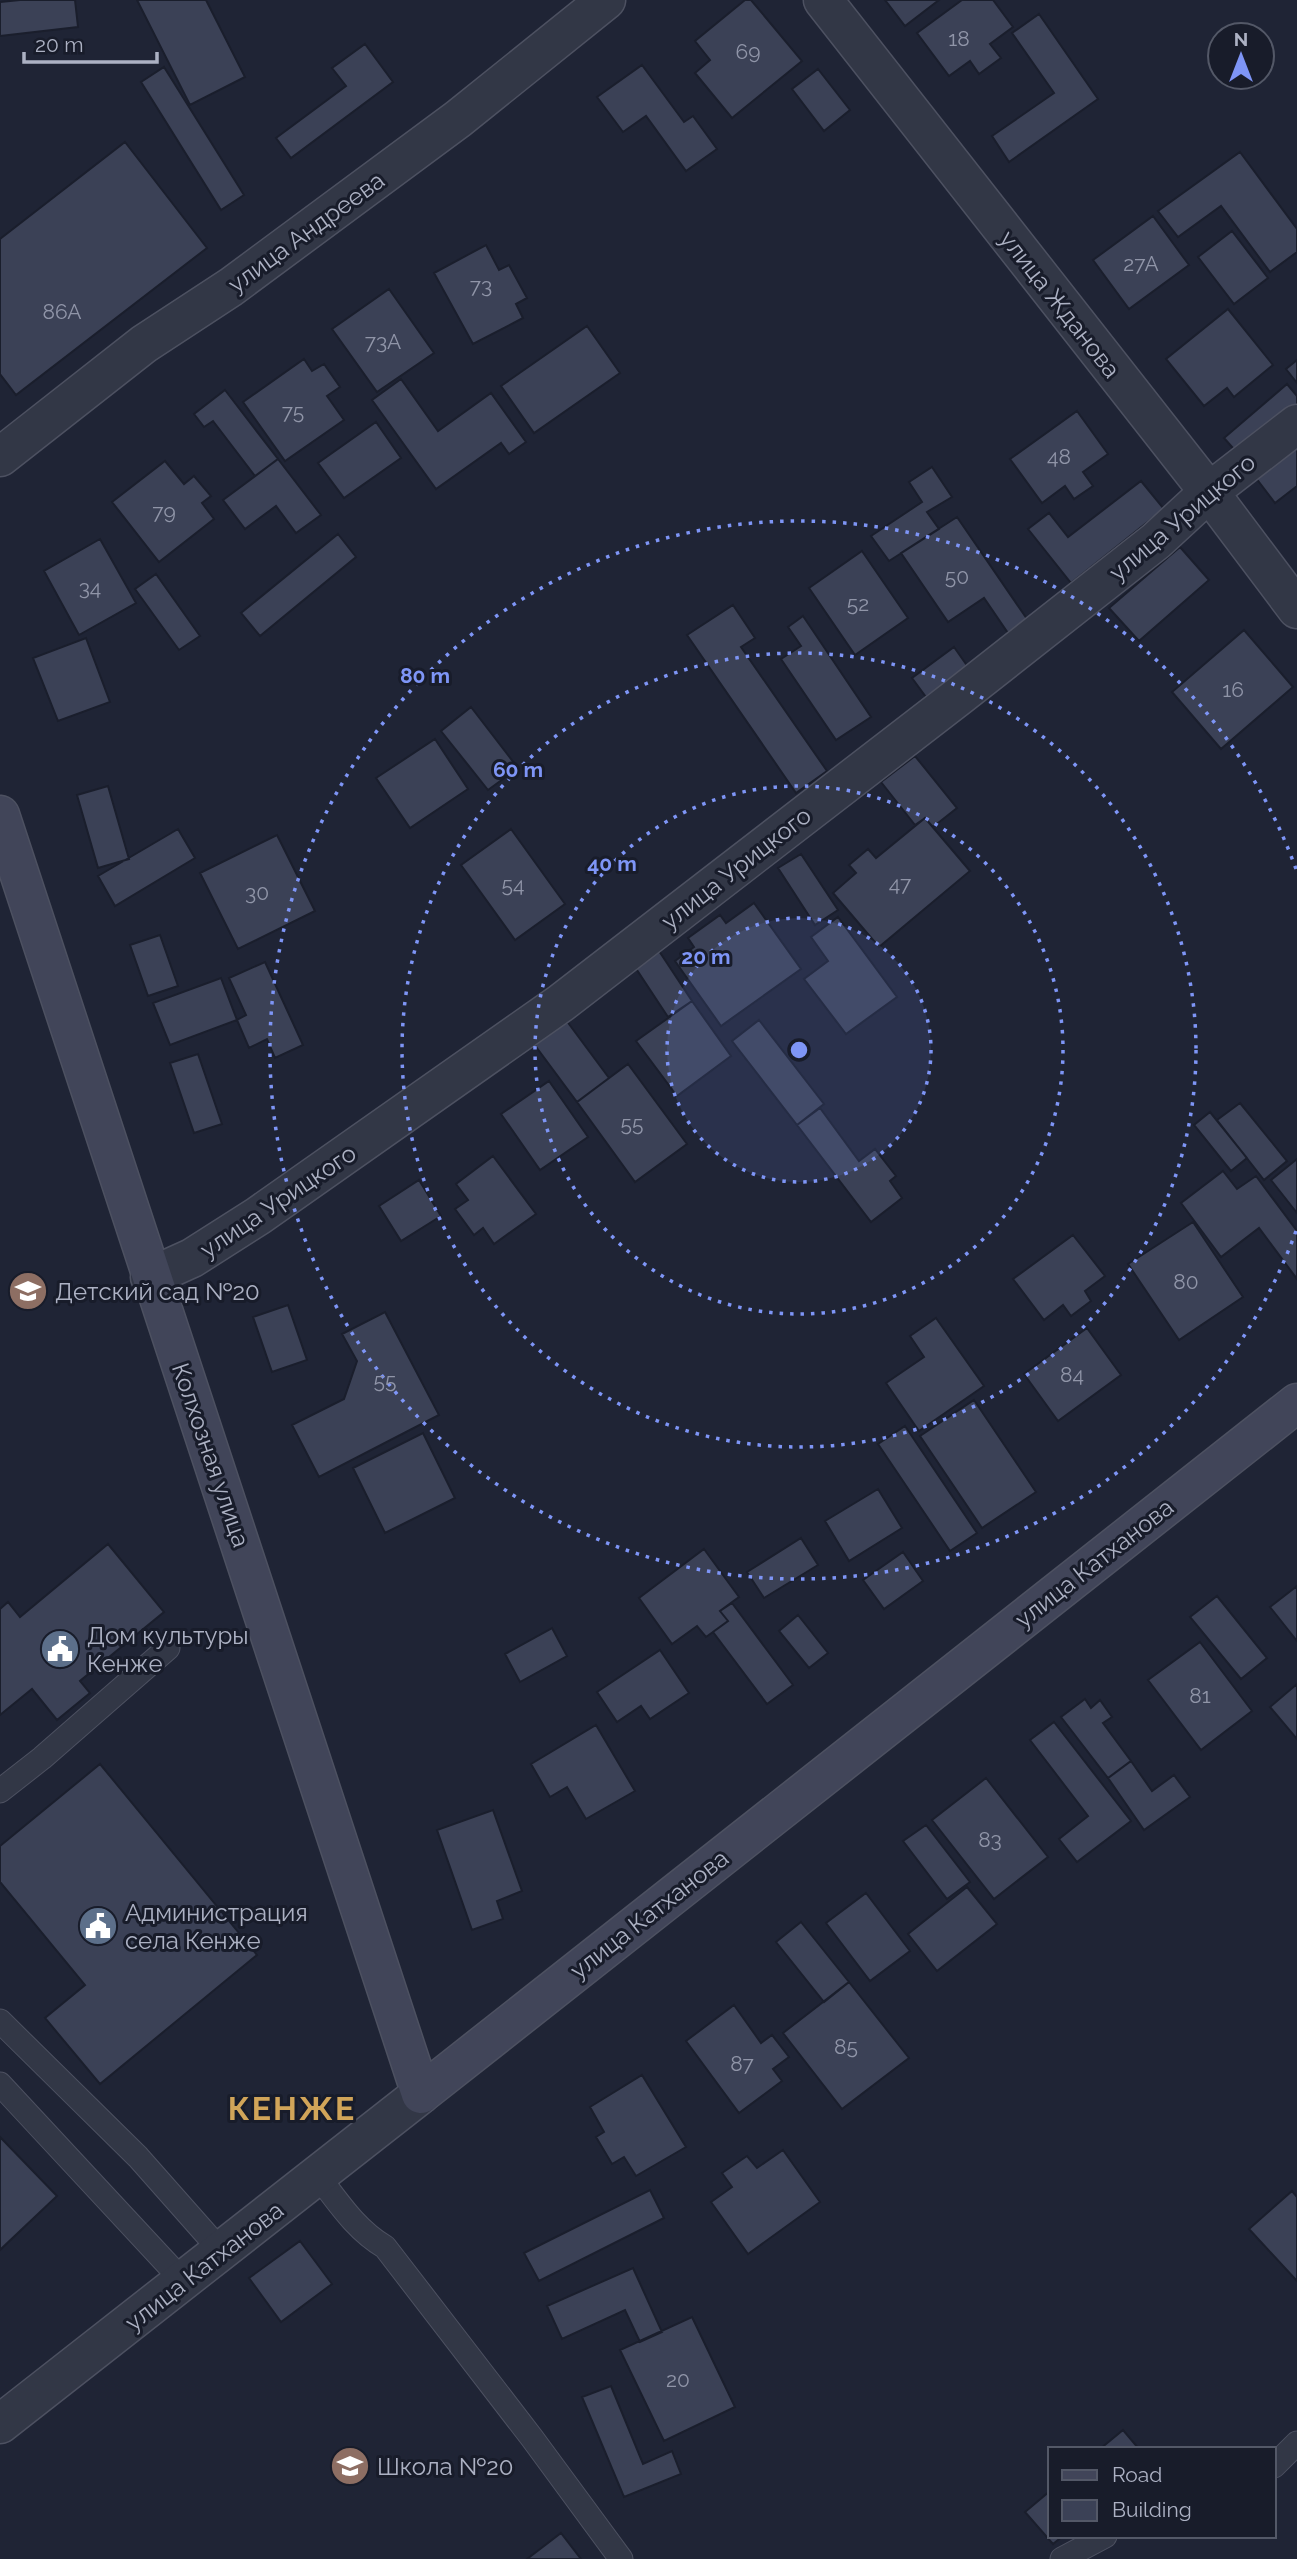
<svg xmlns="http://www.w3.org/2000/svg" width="1297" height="2559" viewBox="0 0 1297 2559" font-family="Raleway,sans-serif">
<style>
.building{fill:#3b4156;stroke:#1a1e2c;stroke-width:2}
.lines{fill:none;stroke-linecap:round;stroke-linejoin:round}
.lane-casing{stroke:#4d5161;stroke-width:25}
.street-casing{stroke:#4d5161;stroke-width:41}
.secondary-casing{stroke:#4d5161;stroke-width:41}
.lane{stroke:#323746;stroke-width:23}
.street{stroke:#323746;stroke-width:38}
.secondary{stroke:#414559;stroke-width:38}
.ring{fill:none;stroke:#7e95f6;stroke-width:3.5;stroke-dasharray:3.5 7}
.labels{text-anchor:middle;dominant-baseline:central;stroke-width:6;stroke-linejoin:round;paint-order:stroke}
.number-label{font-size:21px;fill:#9095a8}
.street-label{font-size:24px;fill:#acb1c3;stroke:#181c2a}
.poi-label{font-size:24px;fill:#acb1c3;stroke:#181c2a;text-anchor:start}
.district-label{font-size:32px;font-weight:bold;letter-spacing:2px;fill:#d1a559;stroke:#181c2a}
.centre{fill:#7e95f6;stroke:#181c2a;stroke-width:3.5}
.ring-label{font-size:21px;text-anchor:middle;font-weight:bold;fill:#7e95f6;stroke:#181c2a;stroke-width:6;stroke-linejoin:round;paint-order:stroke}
</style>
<rect width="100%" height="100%" fill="#1f2435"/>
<path class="building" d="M20,0h55l3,27 -78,9v-34z
M137,0h69l39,77 -55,28z
M745,0h6l51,61 -70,57 -37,-45 15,-13 -15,-19z
M885,0h54l-34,26z
M962,0h31l20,27 -23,17 11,14 -22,16 -9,-13 -21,15 -32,-43z
M1039,14l59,85 -89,63 -17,-26 62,-43 -42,-60z
M365,44l28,38 -102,76 -15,-20 70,-52 -14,-18z
M642,65l42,57 9,-6 24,33 -31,22 -40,-55 -23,16 -26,-35z
M164,67l80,128 -23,15 -80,-128z
M818,69l32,41 -26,21 -32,-42z
M125,142l82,106 -191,147 -16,-21v-135z
M1240,152l57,77v23l-27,20 -49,-66 -43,31 -20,-26z
M1153,216l36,49 -60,44 -36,-49z
M1232,231l36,47 -34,26 -36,-47z
M486,245l13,25 10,-5 18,33 -11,6 7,14 -50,26 -39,-71z
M389,289l45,64 -57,39 -45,-63z
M1228,309l45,56 -39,32 -7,-9 -23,18 -38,-47z
M587,326l33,47 -86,60 -33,-47z
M304,359l8,12 12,-7 16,23 -13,9 17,24 -59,41 -42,-59z
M1297,360v23l-11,-14z
M401,379l37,52 53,-38 35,49 -17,12 -8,-11 -65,46 -64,-89z
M1287,384l10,12v11l-57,49 -16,-18z
M225,390l53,69 -23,17 -42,-55 -9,6 -10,-13z
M1077,411l31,43 -25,18 10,14 -19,13 -9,-13 -23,17 -32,-44z
M376,422l25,36 -57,40 -26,-35z
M1297,446v40l-22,17 -19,-25z
M278,459l43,56 -25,18 -20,-27 -31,23 -22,-29z
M165,461l19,23 10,-8 17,20 -9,7 12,16 -55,43 -47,-60z
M932,467l20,30 -25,15 12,17 -50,32 -18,-25 51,-34 -13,-20z
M1141,481l23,28 -93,74 -43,-54 21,-16 19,24z
M957,517l70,102 -19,14 -24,-35 -36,24 -47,-69z
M338,534l18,23 -96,79 -19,-23z
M100,539l36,64 -57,32 -35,-64z
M1180,547l29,33 -70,61 -30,-33z
M862,551l46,67 -53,37 -46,-67z
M156,574l44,62 -21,14 -44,-61z
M733,605l22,33 -14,9 86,124 -31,22 -109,-158z
M803,616l68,101 -35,23 -55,-81 20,-13 -13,-19z
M1244,630l49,57 -72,62 -49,-57z
M86,638l24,64 -52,19 -25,-63z
M954,647l14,20 -42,30 -14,-19z
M471,707l47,61 -30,22 -47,-59z
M435,739l33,50 -58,39 -34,-50z
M915,756l42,52 -24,19 -8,-9 -10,7 -34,-43z
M108,786l21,73 -31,9 -21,-73z
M925,818l45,53 -91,76 -46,-54 23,-20 -7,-8 19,-16 8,9z
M178,829l17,29 -80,48 -17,-30z
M511,829l54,75 -50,36 -54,-75z
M277,835l38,76 -77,38 -38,-76z
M801,854l37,56 -23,15 -37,-57z
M754,903l47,66 -80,57 -46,-65 19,-14 -6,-9 32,-23 6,8z
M838,917l59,80 -51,37 -42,-55 24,-18 -17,-24z
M160,935l18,51 -30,10 -18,-51z
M659,951l33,50 -24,16 -33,-50z
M265,962l38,83 -28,13 -8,-19 -18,9 -12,-28 9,-5 -17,-37z
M221,978l16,42 -67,25 -17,-42z
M692,1001l39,55 -54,40 -41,-55z
M566,1020l43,58 -32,24 -43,-58z
M759,1020l65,84 -27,21 -65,-84z
M198,1054l24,70 -28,9 -24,-70z
M628,1064l59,80 -52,38 -58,-80z
M549,1081l39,56 -48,33 -39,-56z
M1240,1103l47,58 -23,19 -47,-60z
M820,1108l39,53 16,-12 21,27 -6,5 12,17 -31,24 -74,-97z
M1210,1112l37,46 -16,13 -37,-46z
M493,1156l43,58 -42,30 -11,-16 -9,7 -19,-26 13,-9 -12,-16z
M1297,1159v54l-26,-33z
M1223,1171l14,18 19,-13 41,55v48l-38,-51 -38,29 -40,-54z
M419,1180l22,36 -40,25 -22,-35z
M1193,1222l50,75 -64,43 -51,-76z
M1073,1235l32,41 -20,15 6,10 -20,15 -8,-11 -19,15 -31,-41z
M288,1305l19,55 -35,12 -19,-55z
M385,1312l54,103 -120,62 -27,-52 52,-26 13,-38 -15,-27z
M936,1318l48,68 -65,45 -33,-48 38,-26 -14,-21z
M1087,1328l34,47 -63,46 -34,-47z
M974,1400l62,92 -54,36 -62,-92z
M905,1426l72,107 -27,18 -72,-107z
M423,1433l32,65 -70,35 -32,-65z
M878,1489l24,39 -53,33 -24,-40z
M801,1538l17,27 -54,33 -17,-26z
M108,1544l56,68 -84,69 10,12 -33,27 -25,-31 -32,26v-106l8,-7 12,15z
M704,1549l35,48 -19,14 8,10 -15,11 -7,5 -9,-11 -25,18 -33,-46z
M903,1552l20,29 -39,28 -21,-29z
M1297,1586v55l-27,-34z
M1217,1596l50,62 -26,21 -51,-62z
M732,1603l61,82 -26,19 -54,-72 15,-11 -8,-10z
M798,1615l30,38 -19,15 -30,-37z
M552,1628l15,28 -47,26 -15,-28z
M1200,1642l52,69 -51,39 -53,-70z
M660,1650l29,43 -39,26 -9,-13 -24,16 -20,-30z
M1297,1684v55l-27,-32z
M1085,1699l6,9 9,-8 12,17 -9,6 28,38 -23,17 -47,-61z
M1054,1722l77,99 -54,41 -18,-23 29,-23 -58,-76z
M596,1725l39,66 -49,28 -19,-32 -17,10 -19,-33z
M1131,1761l21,30 22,-16 16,22 -46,33 -36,-52z
M100,1764l157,191 -157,129 -55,-66 40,-33 -85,-103v-36z
M986,1778l62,79 -54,42 -62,-79z
M493,1810l29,81 -25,10 6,18 -31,11 -35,-100z
M926,1825l44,57 -23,17 -44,-58z
M967,1887l30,37 -60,47 -29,-37z
M866,1893l44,58 -40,30 -44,-58z
M801,1922l48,60 -25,20 -48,-60z
M849,1982l60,76 -67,51 -59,-76z
M734,2005l27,38 11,-8 17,22 -16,12 9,12 -43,32 -53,-72z
M642,2075l44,72 -50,29 -12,-19 -12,7 -16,-27 8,-5 -14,-25z
M0,2137l57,59 -57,54z
M783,2150l37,52 -72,52 -37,-52 21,-15 -10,-14 25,-17 10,12z
M650,2190l14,28 -125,63 -15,-28z
M1292,2191l5,6v84l-48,-52z
M300,2241l32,43 -51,38 -32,-44z
M633,2268l29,64 -22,10 -15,-32 -63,29 -15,-33z
M692,2317l43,90 -71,34 -44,-91z
M611,2386l32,78 29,-13 9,23 -57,23 -42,-100z
M1123,2430l16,19h-39z
M1050,2491v45h13l-10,8 -28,-32z
M561,2533l20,26h-54z"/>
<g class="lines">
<g class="lane-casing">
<path id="lane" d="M0,1791l42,-33 126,-110
M0,2021l138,136 84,95
M0,2084l184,198
M318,2176c20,26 38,54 67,71l147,191 89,121
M1274,2466l23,-23
M1062,2559l43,-23"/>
</g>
<g class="street-casing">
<path id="street" d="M823,0l386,492 88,117
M0,457l144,-113 87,-57 227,-168 148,-119
M150,1277l42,-19 66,-42 303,-213 398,-307 197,-155 53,-49 88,-68
M0,2424l421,-330"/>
</g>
<g class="secondary-casing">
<path id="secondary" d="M0,815l421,1279 876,-691"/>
</g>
<use href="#lane" class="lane"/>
<use href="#street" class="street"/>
<use href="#secondary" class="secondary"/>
</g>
<circle cx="799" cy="1050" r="132" fill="#7e95f6" fill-opacity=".12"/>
<g class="ring">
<circle cx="799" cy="1050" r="132"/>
<circle cx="799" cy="1050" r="264"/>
<circle cx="799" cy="1050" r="397"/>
<path d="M1296 1231A529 529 0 1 1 1296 869"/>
</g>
<defs>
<g id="school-disc" transform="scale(2.0125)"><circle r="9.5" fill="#8d6e63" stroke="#181c2a"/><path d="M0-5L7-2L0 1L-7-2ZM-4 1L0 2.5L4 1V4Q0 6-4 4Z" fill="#fff"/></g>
<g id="civic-disc" transform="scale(2.0125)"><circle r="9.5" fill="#5c6f8a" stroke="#181c2a"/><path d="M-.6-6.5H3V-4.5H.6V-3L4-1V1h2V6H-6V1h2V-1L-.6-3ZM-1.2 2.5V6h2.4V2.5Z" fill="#fff"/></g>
</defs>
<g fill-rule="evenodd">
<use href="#school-disc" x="28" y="1291"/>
<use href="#civic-disc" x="60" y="1649"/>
<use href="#civic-disc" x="98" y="1926"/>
<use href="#school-disc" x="350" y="2466"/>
</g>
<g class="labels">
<g class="number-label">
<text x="959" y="38">18</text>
<text x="748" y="51">69</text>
<text x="1141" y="263">27А</text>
<text x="481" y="285">73</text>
<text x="62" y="311">86А</text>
<text x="383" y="341">73А</text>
<text x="293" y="411">75</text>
<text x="1059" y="456">48</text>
<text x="164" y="511">79</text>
<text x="957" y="576">50</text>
<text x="90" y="587">34</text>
<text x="858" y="603">52</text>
<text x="1233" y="689">16</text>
<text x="900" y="883">47</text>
<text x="513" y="884">54</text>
<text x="257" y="892">30</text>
<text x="632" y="1123">55</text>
<text x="1186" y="1281">80</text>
<text x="1072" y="1374">84</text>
<text x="385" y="1380">55</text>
<text x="1200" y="1695">81</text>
<text x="990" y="1839">83</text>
<text x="846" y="2046">85</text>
<text x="742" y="2063">87</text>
<text x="678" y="2379">20</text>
</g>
<g class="street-label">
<text transform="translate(306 232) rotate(-36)">улица Андреева</text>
<text transform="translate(1060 304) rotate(52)">улица Жданова</text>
<text transform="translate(1182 517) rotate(-40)">улица Урицкого</text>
<text transform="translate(736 868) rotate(-38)">улица Урицкого</text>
<text transform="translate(278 1201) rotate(-34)">улица Урицкого</text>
<text transform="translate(211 1455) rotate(71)">Колхозная улица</text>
<text transform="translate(1094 1563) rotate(-38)">улица Катханова</text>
<text transform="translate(649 1914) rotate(-38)">улица Катханова</text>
<text transform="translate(204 2266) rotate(-38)">улица Катханова</text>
</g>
<g class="poi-label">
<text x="55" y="1291">Детский сад №20</text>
<text x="87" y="1635">Дом культуры<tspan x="87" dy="28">Кенже</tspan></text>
<text x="125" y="1912">Администрация<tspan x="125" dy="28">села Кенже</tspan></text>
<text x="377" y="2466">Школа №20</text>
</g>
<g class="district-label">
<text x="292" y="2108">КЕНЖЕ</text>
</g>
</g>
<circle cx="799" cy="1050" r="10" class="centre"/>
<g class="ring-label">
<text x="425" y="683">80 m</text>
<text x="518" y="777">60 m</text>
<text x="612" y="871">40 m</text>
<text x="706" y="964">20 m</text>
</g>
<rect x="1048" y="2447" width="228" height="91" fill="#181c2a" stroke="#535867" stroke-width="2"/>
<rect x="1062" y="2470" width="35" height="10" fill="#414559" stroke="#535867" stroke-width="2"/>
<text x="1112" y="2482" font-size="21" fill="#acb1c3">Road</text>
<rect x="1062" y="2500" width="35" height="21" fill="#3b4156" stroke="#535867" stroke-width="2"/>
<text x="1112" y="2517" font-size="21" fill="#acb1c3">Building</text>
<g transform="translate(1241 56)"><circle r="33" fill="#181c2a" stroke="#535867" stroke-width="2"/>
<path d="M0-5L12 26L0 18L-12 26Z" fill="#7e95f6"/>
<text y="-10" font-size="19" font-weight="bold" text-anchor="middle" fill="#acb1c3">N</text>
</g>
<path d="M24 52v10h133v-10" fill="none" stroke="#acb1c3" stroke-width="3.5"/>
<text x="35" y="52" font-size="21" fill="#acb1c3" stroke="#181c2a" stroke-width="5" paint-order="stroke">20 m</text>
</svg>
